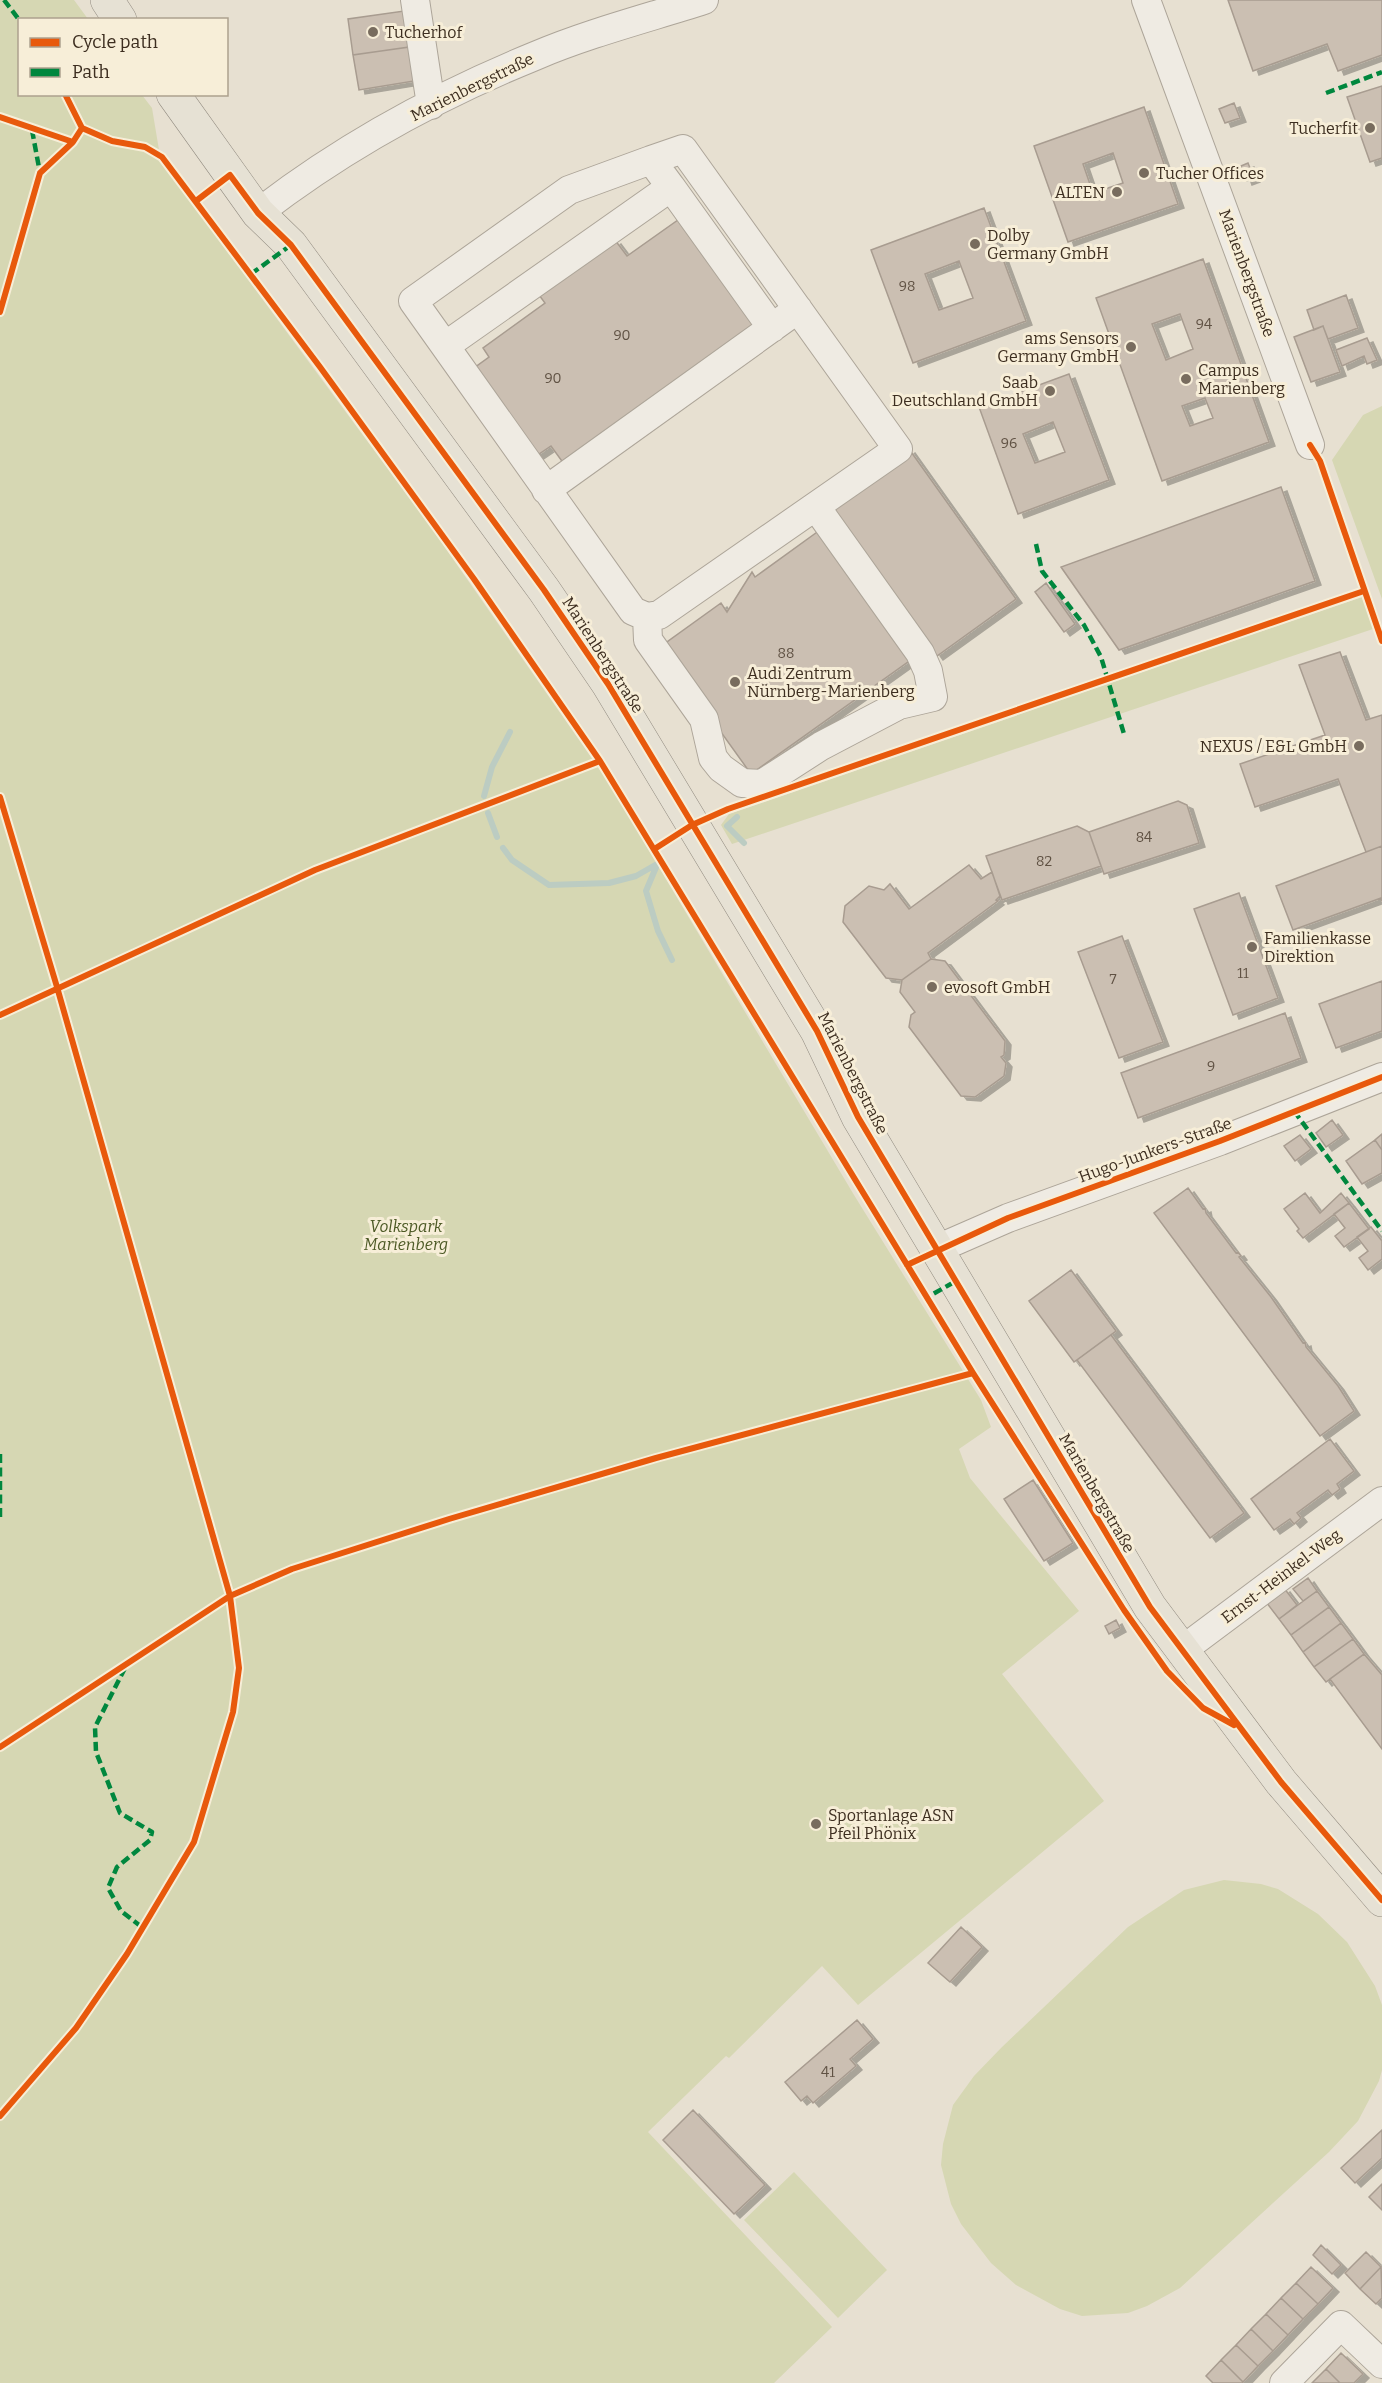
<svg xmlns="http://www.w3.org/2000/svg" width="1382" height="2383" viewBox="0 0 1382 2383" font-family="Bitter,serif">
<style>
.green{fill:#d6d7b3}
.lines{fill:none;stroke-linecap:round;stroke-linejoin:round}
.stream{stroke:#bcccc2;stroke-width:6}
.building{fill:#cbbfb2;stroke:#a89c90;stroke-width:1.5;fill-rule:evenodd;filter:url(#shadow)}
.minor-casing{stroke:#ada599;stroke-width:30}
.major-casing{stroke:#928b80;stroke-width:34}
.minor{stroke:#efebe3;stroke-width:28}
.major{stroke:#e6e1d4;stroke-width:33}
.quiet{stroke:#00873e;stroke-width:4.5;stroke-dasharray:9 4.5;stroke-linecap:butt}
.cycleway-casing{stroke:#f7eed8;stroke-width:10}
.cycleway{stroke:#e8590c;stroke-width:6}
.poi-dot{fill:#786c5e;stroke:#f7eed8;stroke-width:2}
.labels{text-anchor:middle;dominant-baseline:central;stroke-width:6;stroke-linejoin:round;paint-order:stroke}
.number-label{font-size:14px;fill:#605244}
.poi-label{font-size:16px;fill:#3d2e20;stroke:#f7eed8;text-anchor:start}
.street-label{font-size:16px;fill:#3d2e20;stroke:#f7eed8}
.park-label{font-size:16px;font-style:italic;fill:#4d5a26;stroke:#f7eed8}
</style>
<defs>
<filter id="shadow"><feDropShadow dx="6" dy="4" stdDeviation="0" flood-color="#0004"/></filter>
</defs>
<rect width="100%" height="100%" fill="#e7e0d1"/>
<path class="green" d="M0,0h74l14,19 -68,1v74l122,1 10,13 9,54 269,364 177,254 247,415 127,205 10,27 -32,22 11,29 109,133 -77,63 102,127 -246,204 -36,-39 -93,92 -3,-2 -78,76 184,195 -58,56h-774z
M1382,406v193l-50,-139 31,-45z
M1362,597l11,32 -641,215 -11,-19 8,-11z
M1224,1880l37,4 17,5 40,25 29,28 28,44 7,19v65l-3,11 -21,40 -29,31 -149,136 -33,18 -19,7 -46,3 -22,-7 -44,-24 -25,-22 -30,-39 -10,-20 -10,-39 2,-21 10,-39 21,-29 28,-29 126,-120 56,-37z
M794,2172l93,98 -49,48 -94,-98z"/>
<g class="lines">
<path class="stream" d="M484,796l8,-29 18,-35
M488,813l9,24
M737,817l-10,9 17,17
M503,848l9,12 37,25 60,-2 27,-7 21,-12
M657,865l-11,26 12,40 14,29"/>
</g>
<path class="building" d="M1228,0h154v55l-44,16 -11,-27 -74,27z
M404,11l5,36 -56,8 -5,-36z
M409,47l5,34 -55,9 -6,-35z
M1382,86v72l-12,4 -23,-65z
M1234,103l6,15 -15,5 -6,-14z
M1144,107l34,97 -110,38 -34,-96zM1113,153l10,30 -30,10 -10,-29z
M1248,163l6,15 -8,3 -5,-15z
M984,208l42,113 -113,42 -42,-113zM959,261l14,37 -34,12 -14,-36z
M685,215l77,107 -198,142 -13,-18 -15,10 -62,-88 15,-11 -6,-9 62,-45 -6,-8 76,-55 12,16z
M1203,259l66,183 -107,39 -66,-183zM1180,314l13,35 -27,11 -14,-36zM1205,398l8,20 -23,8 -8,-20z
M1346,295l12,33 -30,11 -5,-13 -9,4 -7,-20z
M1323,326l17,46 -29,10 -17,-45z
M1367,338l10,22 -10,4 -3,-8 -22,10 -6,-16z
M1069,374l40,106 -91,34 -39,-107zM1053,422l12,30 -30,11 -12,-29z
M909,449l107,150 -79,57 -107,-151z
M1281,487l34,94 -196,69 -58,-83z
M820,530l92,129 -161,115 -91,-127 61,-44 6,9 25,-40 3,5z
M1046,583l29,41 -11,8 -29,-40z
M1340,652l26,68 16,-5v131l-16,6 -28,-73 -83,28 -15,-43 85,-29 -26,-70z
M1178,801l9,4 12,38 -95,31 -15,-42z
M1077,826l12,6 12,34 -99,34 -16,-44z
M1382,846v55l-1,-3 -88,32 -17,-44z
M969,865l12,14 11,-7 8,24 -4,4 2,1 -70,52 3,6 -29,21 -16,-2 -43,-56 2,-16 24,-20 15,4 6,-6 19,25z
M1239,893l39,105 -45,17 -39,-106z
M1122,936l41,106 -44,16 -41,-106z
M931,959l14,2 60,80 -1,14 -3,2 5,6 -2,13 -29,21 -14,-1 -52,-69 2,-12 4,-3 -15,-20 2,-12z
M1382,981v50l-46,17 -17,-44z
M1285,1013l16,45 -163,60 -17,-45z
M1332,1120l11,15 -17,12 -10,-14z
M1382,1134v16l-7,-10z
M1300,1135l11,14 -16,12 -11,-15z
M1375,1140l7,10v23l-20,11 -16,-23z
M1188,1188l15,21 2,-1 1,5 30,40 2,-1 3,4 -2,1 32,40 32,46 2,-1 1,5 32,39 16,25 -34,25 -166,-223z
M1305,1193l15,20 21,-20 8,10 -46,35 -6,-7 2,-2 -15,-20z
M1349,1203l20,26 -25,18 -9,-11 10,-8 -11,-14z
M1371,1227l11,14v18l-14,11 -9,-12 9,-7 -11,-14z
M1071,1270l45,61 -42,31 -45,-61z
M1111,1335l133,178 -34,25 -133,-178z
M1330,1439l24,32 -17,13 3,5 -8,6 -4,-5 -31,23 4,5 -7,6 -4,-5 -16,11 -23,-31z
M1033,1480l40,63 -29,18 -40,-62z
M1308,1578l9,13 -14,10 -10,-12z
M1284,1588l13,17 -18,14 -13,-17z
M1317,1591l12,16 -38,28 -12,-16z
M1329,1607l12,16 -38,29 -12,-17z
M1116,1620l4,8 -11,6 -4,-8z
M1341,1623l12,16 -39,28 -11,-15z
M1353,1639l11,15 -38,28 -12,-15z
M1364,1654l18,21v74l-52,-70z
M961,1927l21,20 -32,35 -22,-19z
M857,2020l16,19 -23,20 6,7 -43,37 -6,-7 -6,5 -16,-19z
M693,2110l72,75 -31,29 -71,-74z
M1382,2130v28l-27,25 -14,-15z
M1382,2184v26l-13,-13z
M1321,2245l20,20 -9,9 -19,-19z
M1366,2252l15,15 -21,22 -15,-16z
M1311,2267l22,21 -15,16 -22,-21z
M1381,2267l1,31 -6,6 -16,-15z
M1296,2283l22,21 -15,15 -22,-21z
M1281,2298l22,21 -15,16 -22,-21z
M1266,2314l22,21 -15,16 -22,-22z
M1251,2329l22,22 -15,15 -22,-21z
M1236,2345l22,21 -15,16 -22,-22z
M1341,2353l22,21 -9,9h-14l-14,-14z
M1221,2360l22,22 -1,1h-29l-7,-7z
M1326,2369l14,14h-28z"/>
<g class="lines">
<g class="minor-casing">
<path id="minor" d="M415,0l16,105
M1146,0l164,445
M671,187l101,141
M258,213c84,-65 179,-117 277,-157 54,-23 113,-38 169,-56
M445,346l-32,-45 156,-111 82,-30 20,27 -226,159 188,265 14,6 12,-2 239,-166 -215,-300 -32,11
M546,490l252,-181
M647,617l1,23 56,79 9,39 8,10 21,15 20,1 59,-38 78,-41 34,-8 -5,-26 -8,-18 -104,-146
M937,1249l71,-31 212,-77 162,-64
M1181,1651l201,-150
M1284,2383l57,-58 41,39"/>
</g>
<g class="major-casing">
<path id="major" d="M107,0l13,20
M173,94l85,119 33,32 253,345 64,94 209,347 41,86 292,490 131,175 101,118"/>
</g>
<use href="#minor" class="minor"/>
<use href="#major" class="major"/>
<path class="quiet" d="M4,0l16,21
M1326,93l56,-21
M32,130l8,43
M251,274l40,-29
M1036,544l6,27 42,54 17,32 23,77
M1294,1111l88,120
M924,1294l2,4 30,-17
M0,1454v66
M125,1668l-30,59 1,25 24,61 32,19 -2,8 -33,27 -9,21 13,23 22,17"/>
<g class="cycleway-casing">
<path id="cycleway" d="M65,94l17,34 30,13 33,6 17,10 158,210 154,212 126,182 373,612 151,237 43,61 36,37 31,17
M0,117l73,25
M196,201l34,-26 28,38 33,32 253,345 64,94 209,347 41,86 292,490 131,175 101,118
M0,312l40,-139 33,-31 9,-14
M1310,445l10,16 62,180
M0,797l57,190 173,609 9,72 -6,44 -39,130 -67,112 -51,74 -76,88
M656,848l36,-23 36,-16 636,-218
M0,1015l315,-145 285,-109
M907,1265l101,-47 212,-77 162,-64
M0,1747l230,-151 62,-27 157,-50 207,-61 317,-85"/>
</g>
<use href="#cycleway" class="cycleway"/>
</g>
<g class="poi-dot">
<circle cx="373" cy="32" r="6"/>
<circle cx="1370" cy="128" r="6"/>
<circle cx="1144" cy="173" r="6"/>
<circle cx="1117" cy="192" r="6"/>
<circle cx="975" cy="244" r="6"/>
<circle cx="1131" cy="347" r="6"/>
<circle cx="1186" cy="379" r="6"/>
<circle cx="1050" cy="391" r="6"/>
<circle cx="735" cy="682" r="6"/>
<circle cx="1359" cy="746" r="6"/>
<circle cx="1252" cy="947" r="6"/>
<circle cx="932" cy="987" r="6"/>
<circle cx="816" cy="1824" r="6"/>
</g>
<g class="labels">
<g class="number-label">
<text x="907" y="286">98</text>
<text x="1204" y="324">94</text>
<text x="622" y="335">90</text>
<text x="553" y="378">90</text>
<text x="1009" y="443">96</text>
<text x="786" y="653">88</text>
<text x="1144" y="837">84</text>
<text x="1044" y="861">82</text>
<text x="1243" y="973">11</text>
<text x="1113" y="979">7</text>
<text x="1211" y="1066">9</text>
<text x="828" y="2072">41</text>
</g>
<g class="poi-label">
<text x="385" y="32">Tucherhof</text>
<text x="1358" y="128" text-anchor="end">Tucherfit</text>
<text x="1156" y="173">Tucher Offices</text>
<text x="1105" y="192" text-anchor="end">ALTEN</text>
<text x="987" y="235">Dolby<tspan x="987" dy="18">Germany GmbH</tspan></text>
<text x="1119" y="338" text-anchor="end">ams Sensors<tspan x="1119" dy="18">Germany GmbH</tspan></text>
<text x="1198" y="370">Campus<tspan x="1198" dy="18">Marienberg</tspan></text>
<text x="1038" y="382" text-anchor="end">Saab<tspan x="1038" dy="18">Deutschland GmbH</tspan></text>
<text x="747" y="673">Audi Zentrum<tspan x="747" dy="18">Nürnberg-Marienberg</tspan></text>
<text x="1347" y="746" text-anchor="end">NEXUS / E&amp;L GmbH</text>
<text x="1264" y="938">Familienkasse<tspan x="1264" dy="18">Direktion</tspan></text>
<text x="944" y="987">evosoft GmbH</text>
<text x="828" y="1815">Sportanlage ASN<tspan x="828" dy="18">Pfeil Phönix</tspan></text>
</g>
<g class="street-label">
<text transform="translate(472 87) rotate(-26)">Marienbergstraße</text>
<text transform="translate(1247 273) rotate(70)">Marienbergstraße</text>
<text transform="translate(603 655) rotate(57)">Marienbergstraße</text>
<text transform="translate(853 1073) rotate(63)">Marienbergstraße</text>
<text transform="translate(1155 1150) rotate(-20)">Hugo-Junkers-Straße</text>
<text transform="translate(1097 1493) rotate(60)">Marienbergstraße</text>
<text transform="translate(1281 1576) rotate(-37)">Ernst-Heinkel-Weg</text>
</g>
<g class="park-label">
<text x="406" y="1226">Volkspark<tspan x="406" dy="18">Marienberg</tspan></text>
</g>
</g>
<rect x="18" y="18" width="210" height="78" fill="#f7eed8" stroke="#ada18e" stroke-width="1.5"/>
<rect x="30" y="38" width="30" height="9" fill="#e8590c" stroke="#ada18e" stroke-width="1.5"/>
<text x="72" y="48" font-size="18" fill="#3d2e20">Cycle path</text>
<rect x="30" y="68" width="30" height="9" fill="#00873e" stroke="#ada18e" stroke-width="1.5"/>
<text x="72" y="78" font-size="18" fill="#3d2e20">Path</text>
</svg>
